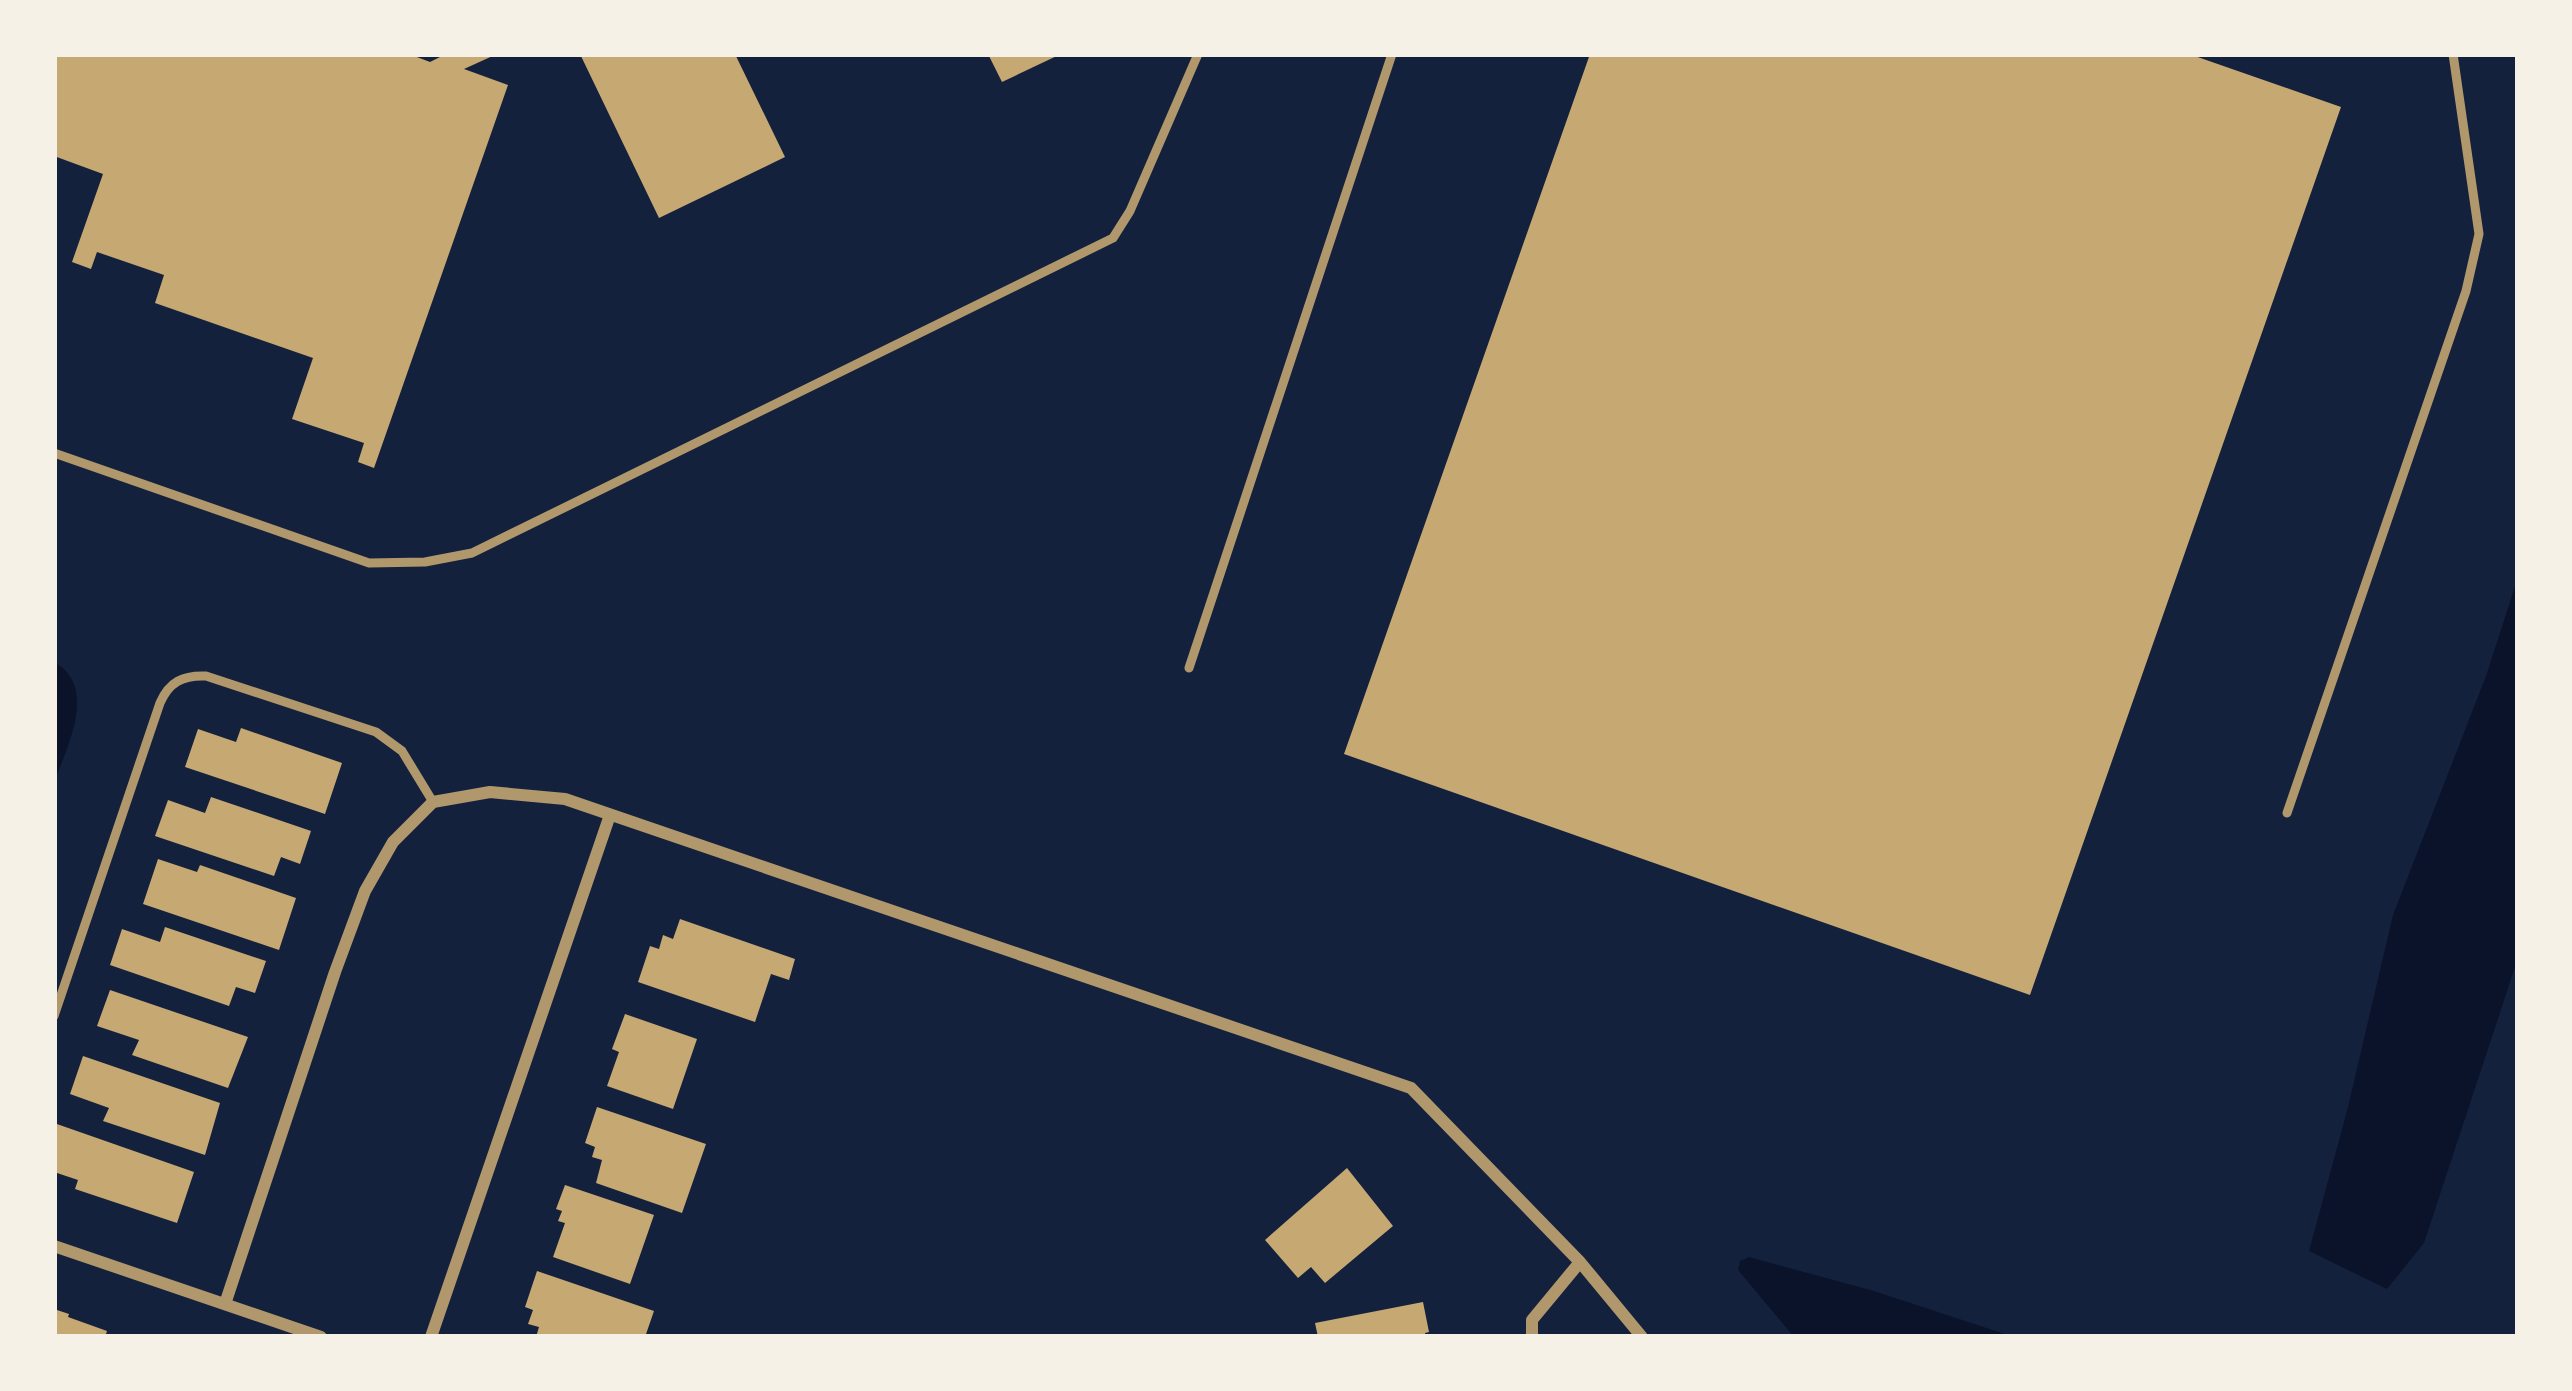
<svg xmlns="http://www.w3.org/2000/svg" width="2572" height="1391" viewBox="0 0 2572 1391" font-family="'Work Sans',sans-serif">
<style>
.water{fill:#0b132b}
.building{fill:#c6a872}
.lines{fill:none;stroke-linecap:round;stroke-linejoin:round}
.service{stroke:#b1986c;stroke-width:9}
.minor{stroke:#b1986c;stroke-width:12}
</style>
<rect width="100%" height="100%" fill="#14213d"/>
<path class="water" d="M2518,577v381l-94,285 -37,46 -78,-38 38,-140 46,-196 93,-239z
M54,662c45,25 13,84 0,121z
M1749,1257l125,34 140,46h-220l-56,-67 2,-9z"/>
<path class="building" d="M54,54h355l21,8 16,-8h51l-33,15 44,16 -134,383 -16,-6 6,-19 -72,-24 21,-61 -158,-55 9,-28 -67,-23 -6,17 -19,-7 31,-88 -49,-18z
M580,54h155l50,103 -126,61z
M988,54h73l-59,28z
M1590,54h599l152,53 -311,888 -686,-241z
M241,728l101,35 -17,51 -140,-47 13,-38 38,13z
M211,797l100,34 -11,33 -19,-7 -7,19 -119,-40 13,-36 37,13z
M158,859l39,13 3,-7 96,33 -17,52 -136,-46z
M680,919l115,40 -6,21 -18,-6 -16,48 -117,-40 12,-36 9,3 4,-14 10,4z
M165,927l101,34 -11,32 -19,-6 -7,19 -119,-41 12,-36 38,13z
M110,990l138,47 -20,51 -96,-33 7,-15 -42,-14z
M625,1014l72,25 -24,70 -66,-23 12,-34 -7,-3z
M83,1056l137,47 -15,52 -102,-34 6,-13 -39,-14z
M597,1107l109,37 -24,69 -86,-30 6,-23 -10,-3 3,-10 -10,-4z
M54,1123l140,49 -17,51 -102,-34 3,-9 -24,-8z
M1347,1168l46,58 -68,57 -14,-16 -13,11 -33,-38z
M565,1185l89,30 -24,69 -77,-27 12,-34 -7,-2 4,-10 -6,-2z
M537,1271l117,40 -9,26h-109l3,-10 -11,-3 5,-14 -8,-3z
M1423,1302l6,30 -4,1 1,4h-108l-3,-14z
M54,1309l15,5 -1,3 39,14 -2,6h-51z"/>
<g class="lines">
<path class="service" d="M54,453l315,110 56,-1 47,-9 641,-315 17,-27 68,-157
M1189,668l203,-614
M2287,813l179,-522 13,-57 -26,-180
M54,1016l106,-313c9,-21 23,-28 46,-27l170,56 26,19 31,51"/>
<path class="minor" d="M54,1246l267,91
M225,1304l110,-332 30,-81 28,-49 40,-40 57,-10 75,7 846,289 169,174 62,75
M431,1337l179,-522
M1532,1337v-17l48,-58"/>
</g>
<rect width="2572" height="1391" fill="none" stroke="#f6f1e7" stroke-width="114"/>
</svg>
